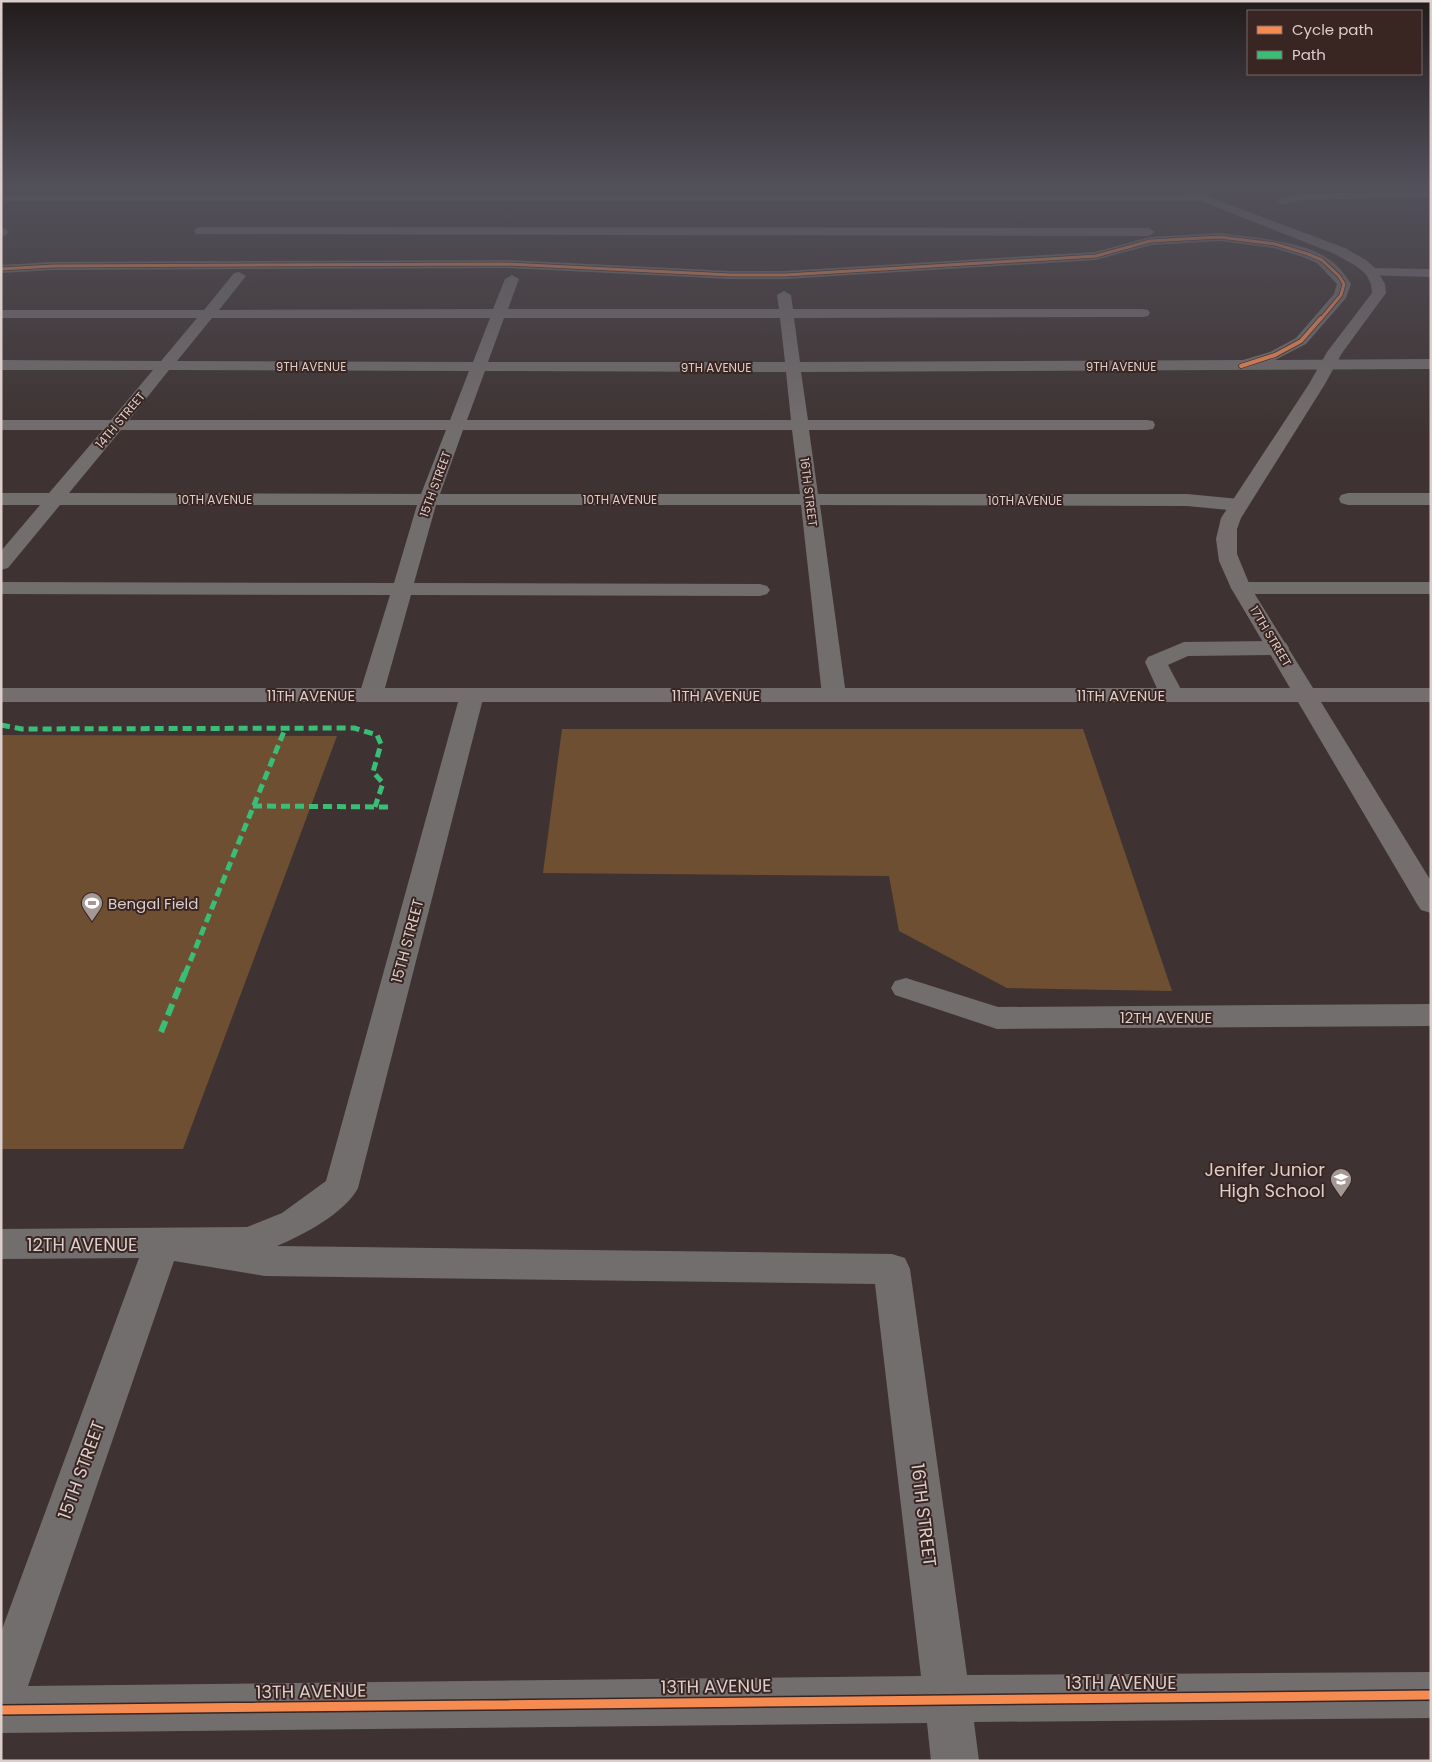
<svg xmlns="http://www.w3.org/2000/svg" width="1432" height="1762" viewBox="0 0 1432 1762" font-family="Poppins,sans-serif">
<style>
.green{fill:#6e4f31}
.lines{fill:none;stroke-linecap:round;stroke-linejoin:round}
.minor{fill:#736e6e;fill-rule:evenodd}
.major{fill:#756e6e;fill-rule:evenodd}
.quiet-far1{stroke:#3abd76;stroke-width:5;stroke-dasharray:9 5;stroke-linecap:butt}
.quiet{stroke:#3abd76;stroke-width:6;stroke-dasharray:12 6;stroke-linecap:butt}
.cycleway-far2-casing{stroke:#392522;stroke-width:4.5}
.cycleway-far1-casing{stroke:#392522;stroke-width:5.5}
.cycleway-casing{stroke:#392522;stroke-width:12}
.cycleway-far2{stroke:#f68b52;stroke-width:3}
.cycleway-far1{stroke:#f68b52;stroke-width:4}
.cycleway{stroke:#f68b52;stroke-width:9}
.labels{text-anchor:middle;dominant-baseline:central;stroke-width:4;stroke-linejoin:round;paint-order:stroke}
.far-street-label{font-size:12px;fill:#dbcecb;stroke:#392522}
.street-label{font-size:15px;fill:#dbcecb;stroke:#392522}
.poi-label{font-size:15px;fill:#dbcecb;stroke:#392522;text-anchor:start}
.near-poi-label{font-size:18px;fill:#dbcecb;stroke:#392522;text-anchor:end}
.near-street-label{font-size:18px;fill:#dbcecb;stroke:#392522}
</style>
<rect width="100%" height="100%" fill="#3e3332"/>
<path class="green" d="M562,729h521l89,262 -165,-3 -108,-57 -10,-55 -346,-3z
M1,735l336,1 -154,413h-182z"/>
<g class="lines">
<path class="minor" d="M1431,191v6l-129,3 -20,4 -6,-3 2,-2 24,-5z
M1,195h1203l6,3 -6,3h-1203z
M200,227l949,1 6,4 -6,4 -953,-2 -2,-3 2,-3z
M1,228l5,1 2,3 -2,3 -5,1z
M1220,233c29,4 83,8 107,25 10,6 18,16 24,26l-5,14 -40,46 -31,16 156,-1v10l-630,3 7,48h339l6,1 2,4 -2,4 -6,1h-338l9,64h369l52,5 7,2 2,4 -2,4 -7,2 -52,-5 -367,-1 26,190 -4,5 -8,2 -8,-2 -4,-5 -21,-190h-365l-22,78 346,1 7,2 3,4 -3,4 -7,2 -349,-1 -28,100 -4,5 -8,2 -8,-2 -4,-5 31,-100 -389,-1v-12l393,1 23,-78h-357l-52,63 -7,2v-19l39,-46h-39v-12h48l54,-63h-102v-10h110l42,-50h-152v-10l160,1 36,-43h-196v-8h203l30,-37 5,-1 7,4 -27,34 274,-1 12,-30 7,-4 7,4 -11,30h271l-2,-14 7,-4 7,4 2,14h350l5,1 2,3 -2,3 -5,1 -349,1 6,44 443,-2 27,-8 26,-14 38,-44 3,-10 -20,-21 -14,-6 -29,-9 -54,-7 -69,4 -55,15 -311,19h-54l-225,-11 -453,2 -52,3v-8l52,-3 453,-2 225,11h54l310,-19 55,-15zM212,318h278l-17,44 -296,-1zM504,318h276l5,44h-297zM169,370l300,1 -19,49h-321zM485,371l301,1 5,48h-324zM121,430h325l-25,64 -352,-1zM463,430h329l8,64h-360z
M1371,268l60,1v8l-65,-2 -2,-3 2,-3z
M1348,493h83v12h-83l-7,-2 -2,-4 2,-4z
M1241,582h190v12h-190l-7,-2 -3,-4 3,-4z
M1278,641l8,2 3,5 -3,5 -8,2 -90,1 -20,9 16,30 -4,5 -8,2 -8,-2 -4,-5 -15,-33 3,-5 36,-15z
M472,688l8,2 4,5 -126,493c-13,25 -55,47 -81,58l615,8 13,4 5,11 57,406 464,-3v46l-457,4 5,39h-48l-4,-38 -926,10v-101l138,-374 -138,1v-30l246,-2 35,-14 44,-32 134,-486 4,-5zM174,1261l91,15 610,8 46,392 -893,10z
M906,978l92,29 433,-3v22l-434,3 -102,-34 -4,-7 4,-7z"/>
<path class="major" d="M1179,187h14l26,14 126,47 21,12 10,9 9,15 1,9 -44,60 -17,31 -84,134 -4,11v25l14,34 62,100h118v14h-110l110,179v32l-10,-3 -4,-6 -119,-202h-1297v-14h1289l-59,-100 -12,-27 -3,-22 5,-21 88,-134 18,-32 45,-59 -1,-9 -5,-10 -10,-8 -21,-12 -124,-49z"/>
<path class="quiet-far1" d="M1,725l21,4 332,-1 23,7 4,9 -8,28 10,11 -8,24
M253,806l137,1
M185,974l100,-245"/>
<path class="quiet" d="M161,1032l24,-59"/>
<g class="cycleway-far2-casing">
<path id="cycleway-far2" d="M1,269l52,-3 453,-2 225,11h54l311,-19 54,-15 70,-4 55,7 33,10 14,6 17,16 5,8 -3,11 -21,25"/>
</g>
<g class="cycleway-far1-casing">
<path id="cycleway-far1" d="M1241,366l34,-11 26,-14 20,-23"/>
</g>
<g class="cycleway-casing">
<path id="cycleway" d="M1,1710l1430,-15"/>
</g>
<use href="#cycleway-far2" class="cycleway-far2"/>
<use href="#cycleway-far1" class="cycleway-far1"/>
<use href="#cycleway" class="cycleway"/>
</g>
<linearGradient id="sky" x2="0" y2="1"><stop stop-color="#221c1c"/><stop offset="0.43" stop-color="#52505a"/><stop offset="1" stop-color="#52505a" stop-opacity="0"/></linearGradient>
<rect width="1432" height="433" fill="url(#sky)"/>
<defs>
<g id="stadium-pin" transform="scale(1.125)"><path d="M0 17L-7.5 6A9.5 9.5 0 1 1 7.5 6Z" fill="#a49895" stroke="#392522"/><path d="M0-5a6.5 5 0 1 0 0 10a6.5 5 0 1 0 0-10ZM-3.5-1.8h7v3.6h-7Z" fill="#fff"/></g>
<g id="school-pin" transform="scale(1.125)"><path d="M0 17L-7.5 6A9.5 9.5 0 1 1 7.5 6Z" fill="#a49895" stroke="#392522"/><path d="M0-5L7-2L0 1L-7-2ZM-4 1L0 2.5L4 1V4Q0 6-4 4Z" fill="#fff"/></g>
</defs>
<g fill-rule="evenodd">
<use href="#stadium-pin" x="92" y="903"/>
<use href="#school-pin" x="1341" y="1179"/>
</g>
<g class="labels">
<g class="far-street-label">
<text x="311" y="366">9TH AVENUE</text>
<text x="1121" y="366">9TH AVENUE</text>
<text x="716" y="367">9TH AVENUE</text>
<text transform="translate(120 420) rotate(-50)">14TH STREET</text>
<text transform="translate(435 484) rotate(-70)">15TH STREET</text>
<text transform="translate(809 492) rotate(83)">16TH STREET</text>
<text x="215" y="499">10TH AVENUE</text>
<text x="620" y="499">10TH AVENUE</text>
<text x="1025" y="500">10TH AVENUE</text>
<text transform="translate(1271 636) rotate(59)">17TH STREET</text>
</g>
<g class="street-label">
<text x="311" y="695">11TH AVENUE</text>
<text x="716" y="695">11TH AVENUE</text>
<text x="1121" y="695">11TH AVENUE</text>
<text transform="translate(407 941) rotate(-75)">15TH STREET</text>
<text x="1166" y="1017">12TH AVENUE</text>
</g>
<g class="poi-label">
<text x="108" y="903">Bengal Field</text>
</g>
<g class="near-poi-label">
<text x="1325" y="1169">Jenifer Junior<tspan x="1325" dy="21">High School</tspan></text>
</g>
<g class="near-street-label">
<text x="82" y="1244">12TH AVENUE</text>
<text transform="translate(81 1470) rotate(-70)">15TH STREET</text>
<text transform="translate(924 1515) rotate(83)">16TH STREET</text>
<text x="1121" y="1682">13TH AVENUE</text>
<text transform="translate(716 1686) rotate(-1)">13TH AVENUE</text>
<text transform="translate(311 1691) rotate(-1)">13TH AVENUE</text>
</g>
</g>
<rect width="1432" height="1762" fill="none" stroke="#dbcecb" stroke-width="5"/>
<rect x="1247" y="10" width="175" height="65" fill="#392522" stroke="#7a6966"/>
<rect x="1257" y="26" width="25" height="8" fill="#f68b52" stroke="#7a6966"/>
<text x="1292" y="35" font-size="15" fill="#dbcecb">Cycle path</text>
<rect x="1257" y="51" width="25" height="8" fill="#3abd76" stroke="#7a6966"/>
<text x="1292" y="60" font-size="15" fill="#dbcecb">Path</text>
</svg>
